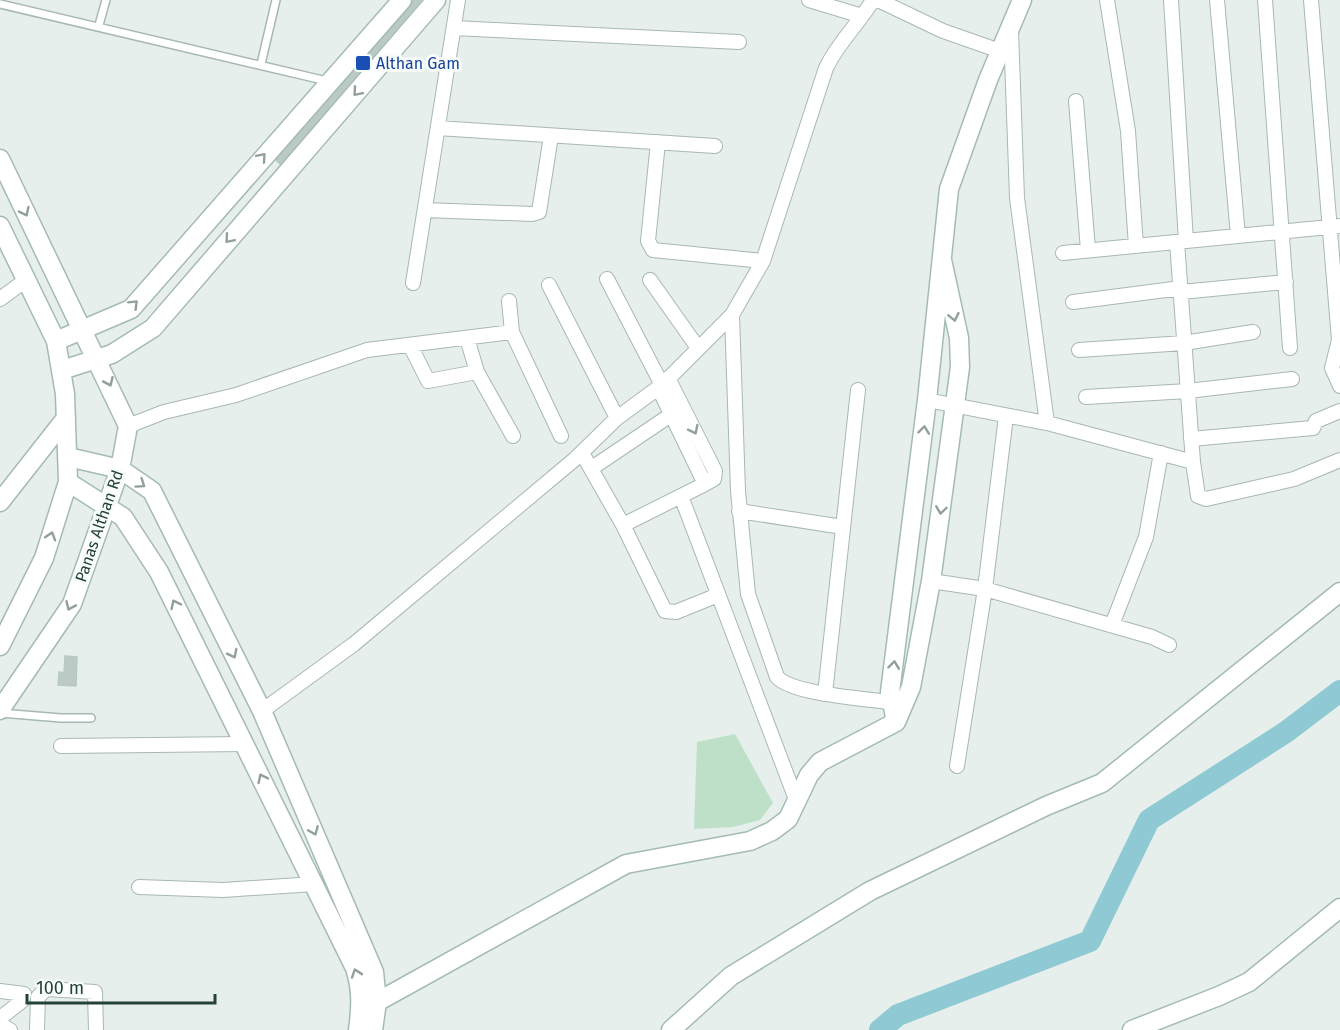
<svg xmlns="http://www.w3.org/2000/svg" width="1340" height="1030" viewBox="0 0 1340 1030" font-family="'Fira Sans',sans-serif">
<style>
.green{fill:#bfe0c8}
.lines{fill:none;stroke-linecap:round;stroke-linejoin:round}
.river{stroke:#8ec9d4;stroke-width:22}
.building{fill:#bbcac4;stroke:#b8c9c2;stroke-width:1.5}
.lane-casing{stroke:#a8b8b2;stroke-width:10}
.street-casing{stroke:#a8b8b2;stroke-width:16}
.secondary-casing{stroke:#a4bbb3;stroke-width:21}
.lane{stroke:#fff;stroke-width:7}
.street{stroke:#fff;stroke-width:14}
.secondary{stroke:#fff;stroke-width:18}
.oneway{stroke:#92a09c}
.transit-dot{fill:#1a4fb4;stroke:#f7fbf9;stroke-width:2}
.labels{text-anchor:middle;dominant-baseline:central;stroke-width:6;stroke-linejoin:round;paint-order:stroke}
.transit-label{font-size:16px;fill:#164399;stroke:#f7fbf9;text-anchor:start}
.street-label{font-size:16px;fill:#24423a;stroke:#f7fbf9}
</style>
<rect width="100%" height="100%" fill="#e6efeb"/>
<path class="green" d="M735,734l38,69 -13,17 -27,7 -39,2 3,-87z"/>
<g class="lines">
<path class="river" d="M880,1030l18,-15 192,-74 59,-121 137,-88 54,-41"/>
</g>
<path class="building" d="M413,0h8l-141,164 -4,-4 134,-153z
M65,656l12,1 -1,29 -18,-1 1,-13 5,1z"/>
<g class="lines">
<g class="lane-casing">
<path id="lane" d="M0,4l327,77
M99,25l7,-25
M261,64l15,-64
M0,713l61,5h30"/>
</g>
<g class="street-casing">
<path id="street" d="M809,0l53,16
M878,0l65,31 57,20
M1107,0l21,131 8,115
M1171,0l15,241
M1217,0l21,236
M1265,0l25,348
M1311,0l28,340 -7,28 8,18
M454,28l285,14
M1011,30l6,168 30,225
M1076,101l12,149
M438,128l277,18
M658,142l-10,99 5,9 110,11
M425,210l107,4 7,-2 12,-76
M1177,242l16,220 5,34 8,3 88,-20 46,-19
M1063,253l277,-27
M607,279l55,106
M650,280l48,68
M413,283l45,-283
M549,285l68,133
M1181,292l105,-10
M0,299l26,-19
M509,301l3,31 49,104
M1073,302l108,-14
M732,315l6,176 10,103 29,83c15,17 89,22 113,25
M467,338l10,34 36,64
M410,345l18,36 49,-9
M1079,350l105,-7 69,-11
M658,387l47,97 9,-5 1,-8 -47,-93
M1086,397l102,-6 104,-12
M927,400l124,24 142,38
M128,426l36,-14 72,-17 131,-45 145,-18
M1191,439l122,-11 3,-7 24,-10
M582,453l41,72 42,86 11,1 42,-17
M592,468l86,-58
M681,496l116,306
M739,511l104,16
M623,525l82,-41
M931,581l54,8 167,48 17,8
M1112,625l34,-88 15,-84
M825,694l33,-304
M262,711l92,-67 221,-185 42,-41 45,-33 70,-70 31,-54 63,-193c13,-27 32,-43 47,-68
M61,746l184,-2
M957,766l28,-177 21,-173
M139,887l84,3 91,-6
M0,991l24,3 -2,7 -22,17
M0,1024l10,6
M37,1030l1,-33 8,-8 49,3 1,38"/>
</g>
<g class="secondary-casing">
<path id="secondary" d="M0,159l128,267 -8,43 -48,135 -72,106
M0,226l56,115 9,53 3,88 -24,76 -44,88
M56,341l75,-32 271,-309
M62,370l50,-16 41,-26 283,-328
M68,457l52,12 32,22 110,220 112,261 3,30 -4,28
M68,482l55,35 36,55 196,396c7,22 6,40 3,62
M0,502l66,-84
M896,722l-6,-30 37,-292 22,-211 39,-109 34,-80
M377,1002l249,-138 124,-23 22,-10 16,-12 21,-44 11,-13 76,-40 15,-35 20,-106 29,-214 -1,-29 -17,-78
M671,1030l60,-54 139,-85 176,-85 56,-23 238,-191
M1132,1030l87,-34 30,-14 91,-74"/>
</g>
<use href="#lane" class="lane"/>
<use href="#street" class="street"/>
<use href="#secondary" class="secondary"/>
</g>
<defs><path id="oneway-chevron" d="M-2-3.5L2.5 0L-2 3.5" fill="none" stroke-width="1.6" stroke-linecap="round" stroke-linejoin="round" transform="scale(1.5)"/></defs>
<g class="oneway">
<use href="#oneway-chevron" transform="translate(357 92) rotate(131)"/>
<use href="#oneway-chevron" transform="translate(262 157) rotate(-49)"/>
<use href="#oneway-chevron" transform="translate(25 212) rotate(64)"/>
<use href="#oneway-chevron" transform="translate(229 239) rotate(131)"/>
<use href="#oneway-chevron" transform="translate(134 304) rotate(-45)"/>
<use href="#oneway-chevron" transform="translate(954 317) rotate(78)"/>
<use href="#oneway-chevron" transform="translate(109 382) rotate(66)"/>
<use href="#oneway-chevron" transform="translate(694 430) rotate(63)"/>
<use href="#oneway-chevron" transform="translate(924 430) rotate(-83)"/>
<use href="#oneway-chevron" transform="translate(141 484) rotate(35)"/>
<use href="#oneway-chevron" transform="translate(941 510) rotate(98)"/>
<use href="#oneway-chevron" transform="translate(51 536) rotate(-73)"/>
<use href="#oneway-chevron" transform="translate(175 604) rotate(-116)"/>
<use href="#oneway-chevron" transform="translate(70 606) rotate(114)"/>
<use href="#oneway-chevron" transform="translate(233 654) rotate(63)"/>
<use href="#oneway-chevron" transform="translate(894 665) rotate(-83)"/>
<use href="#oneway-chevron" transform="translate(262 778) rotate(-116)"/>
<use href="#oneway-chevron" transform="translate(314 831) rotate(67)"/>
<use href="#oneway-chevron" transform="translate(356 973) rotate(-109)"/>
</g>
<rect class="transit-dot" x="355" y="55" width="16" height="16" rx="3"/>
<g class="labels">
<g class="transit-label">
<text x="376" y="63">Althan Gam</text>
</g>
<g class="street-label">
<text transform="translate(99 526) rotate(-71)">Panas Althan Rd</text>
</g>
</g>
<path d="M27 994v9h188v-9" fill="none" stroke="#24423a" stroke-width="3"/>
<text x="36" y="994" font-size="18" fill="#24423a" stroke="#f7fbf9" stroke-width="4.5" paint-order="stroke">100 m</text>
</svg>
